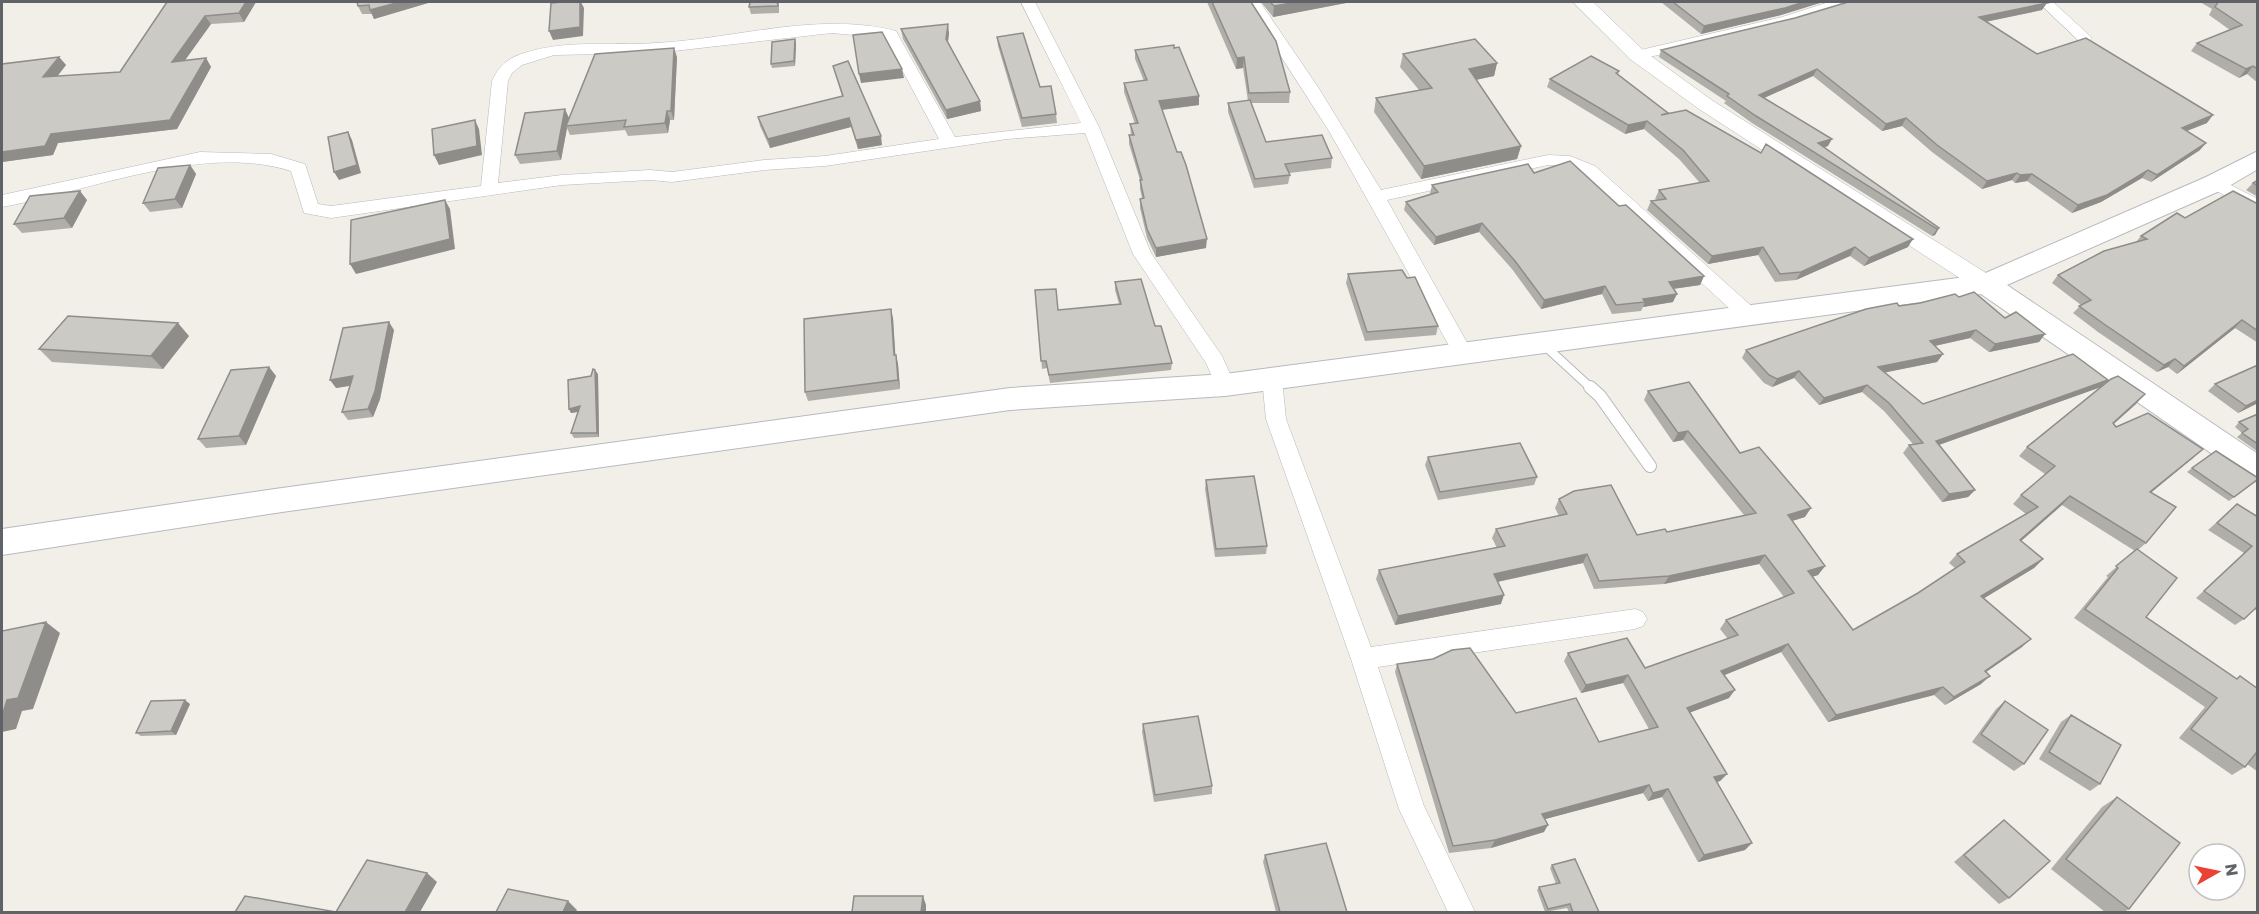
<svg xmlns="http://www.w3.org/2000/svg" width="2259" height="914" viewBox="0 0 2259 914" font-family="Poppins,sans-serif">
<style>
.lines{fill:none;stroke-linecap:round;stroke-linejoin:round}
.service-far1-casing{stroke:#b5b8bc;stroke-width:10}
.service-casing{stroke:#b5b8bc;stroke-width:14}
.minor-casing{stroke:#b5b8bc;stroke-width:1}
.tertiary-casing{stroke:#b5b8bc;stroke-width:1}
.secondary-casing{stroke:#b6babf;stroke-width:2}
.service-far1{stroke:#fff;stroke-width:8}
.service{stroke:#fff;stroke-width:12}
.minor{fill:#fff;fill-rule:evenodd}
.tertiary{fill:#fff;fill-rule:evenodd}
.secondary{fill:#fff;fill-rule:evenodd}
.wall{fill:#afaea9}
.shaded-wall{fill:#8f8d8a}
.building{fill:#cccac5;stroke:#8f8d8a;stroke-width:1.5}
</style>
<rect width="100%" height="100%" fill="#f1efe8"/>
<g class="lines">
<g class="service-far1-casing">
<path id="service-far1" d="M1543,344l49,45"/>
</g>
<g class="service-casing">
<path id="service" d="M1590,387l10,9 50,70"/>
</g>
<g class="minor-casing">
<path id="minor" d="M1021,2h14l64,125 52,126 71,103 13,29 -3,5 -7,2 -7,-2 -12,-27 -73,-109 -48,-121 -78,6 -182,27 -61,4 -92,12 -22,-2 -88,5 -231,33 -27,-5 -13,-42c-89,-28 -200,20 -289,36v-12l198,-43 71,2 34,10 13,40 13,2 150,-20 11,-105c6,-14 15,-22 29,-27 45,-15 89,-8 135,-11 79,-4 162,-32 240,-12l59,106 126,-14zM832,33l53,5 54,101 -114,17 -61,4 -92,12 -22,-2 -88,5 -64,8 10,-102 4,-8 10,-8 32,-10 102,-2z
M1246,2h14l58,85 63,103 167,-35 22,1 25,10 162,145 3,5 -3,5h-14l-160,-147 -16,-8 -19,-1 -161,35 87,155 -3,5h-14l-128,-229z
M1829,2h21l-2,3 -57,18 -154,37 -8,-5 3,-3 150,-35z
M2038,2h15l36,33 3,3 -3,3h-10z
M2215,177l43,22v14l-49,-26 -3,-4z
M1272,372l7,2 3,5 4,40 85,228 264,-38 8,3 4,7 -4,7 -8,3 -257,38 46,139 51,106h-27l-49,-103 -48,-150 -85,-240 -4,-40 3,-5z"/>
</g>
<g class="tertiary-casing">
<path id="tertiary" d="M1573,2h20l51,49 69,50 281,177 4,6 -4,6 -8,2 -8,-2 -279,-181 -69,-50z"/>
</g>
<g class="secondary-casing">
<path id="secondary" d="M2258,151v18l-34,20 -217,96 251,169v28l-11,-4 -266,-184 -756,102 -215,14 -728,102 -280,43v-26l280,-41 728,-100 215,-14 756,-99 225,-98z"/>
</g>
<use href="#service-far1" class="service-far1"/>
<use href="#service" class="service"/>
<use href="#minor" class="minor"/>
<use href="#tertiary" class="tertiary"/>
<use href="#secondary" class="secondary"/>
</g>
<path class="wall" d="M167,2h89l-12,20 -33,2 -26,36 21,-2 5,9 -34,62 -119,14 -5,12 -51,7v-98l57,-7 7,8 -9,11 63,-4z
M779,2v11l-28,1 -2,-7z
M1207,2h44l39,90 -1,11h-38l15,39 66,16 -1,10 -42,5 1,2 -2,9 -34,4 -26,-76v-9l20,-2 -5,-33 -7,1z
M1261,2h85v1l-73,14z
M1661,2h162l-42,13 -80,19z
M2200,2h58v81l-11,-9 -8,4 -48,-27 6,-8 33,-13 -21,-15 3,-6z
M428,3l-54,16 -2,-5h-10l-4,-8z
M2042,10l-56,12 51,32 170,69 -20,8 13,19 -49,32 -9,-4 -41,24 -29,11 -45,-32 -12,2 -3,-3 -30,9 -50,-37 -30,-26 -20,5 -69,-55 -49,22 64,48 -4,2 115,80 -4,7 -3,1 -180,-113 -28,-20 2,-2 -67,-44 2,-7 134,-32z
M901,29l48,4 -1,9 32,59 1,10 -34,8 -44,-80z
M997,37l43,50 16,27 1,9 -35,4 -24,-81z
M795,39l1,5 -1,22 -23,2 -1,-4z
M1174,48l25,48v9l-37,5 44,138 -50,9 -9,-19 -7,-30v-9l2,-1 -2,-9v-9l-11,-36v-9h2l-1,-11h5l-11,-32v-9l20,-2 -9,-22v-9z
M1403,54l94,9 -3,13 -18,4 45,66 -4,13 -96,20 -47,-67 2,-14 43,-8 -19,-23z
M677,57l-3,63h-4l-2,13 -40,3 -3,-6 -55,5 -3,-7 -6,32 -41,4 -5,-9 54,-37 -1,3z
M833,66l49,79 -24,4 -7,-22 -81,21 -10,-22 -2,-9 84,-21z
M1619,71l-1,4 50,38v1l240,133 -44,19 -14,-10 -54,24 -21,2 -17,-27 -50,9 -61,-54 4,-9 6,-1 -2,-1 4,-9 41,-7 -21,-24 -35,-30 -19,5 -78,-47 3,-8z
M190,165l6,9 -14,34 -32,4 -7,-9z
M1534,173l85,33 85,70 -4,9 -27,4v13l-30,5 -2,4 -29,3 -10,-20 -61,15 -29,-40 -33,-37 -45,13 -30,-35 2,-8 25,-8 -1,-1 2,-8z
M2258,180v17l-12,-7 7,-7z
M87,200l-15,28 -50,5 -8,-9z
M2258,204v139l-23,-15 -58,46 -9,-7 -11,5 -59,-40 -25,-19 8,-8 -29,-22 6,-8 78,-33 5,-6 44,-18z
M1348,274l90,52 -2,9 -71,6 -19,-58z
M1115,282l40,44 17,37 -1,7 -121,13 -3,-15 -5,1 -7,-79 23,20 61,-6 -4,-14z
M1959,297l46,21 40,16 -6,8 -50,10 -19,-14 -35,8 8,8 -6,8 -52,10 38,32 185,-24 -7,7 -162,58 36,45 -7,7 -26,5 -39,-49 6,-8 4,-1 -29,-33 -22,-19 -43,13 -25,-27 -22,9 -8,-4 -22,-25 4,-8 153,-44z
M893,318l2,37 3,9 2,25 -92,12 -3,-9z
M394,330l-14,69 -7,18 -25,3 -6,-8 8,-26 -14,2z
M189,336l-26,33 -111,-7 -13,-13z
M2258,365v38l-20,10 -30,-22 7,-7z
M269,367l7,9 -30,69 -40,3 -8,-9z
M598,374l1,63 -25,1 -3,-5 7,-21 -7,1 -2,-4z
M1648,391l92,62 65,64 -13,4 33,45 -7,9 -6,2 41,53 65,-37 37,-25 -6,-5 8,-9 69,-40 -13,-10 8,-9 24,-21 -26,-18 8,-9 109,-43 -22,20 2,3 77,31 -42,34 -5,51 -8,7 8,67 91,62 3,-3 18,13v83l-11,-8 -2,3 -13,8 -53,-37 26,-31 -131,-89 34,-41 -2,-1 29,-25 -73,-46 -41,36 22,18 -9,9 -50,30 38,49 -36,25 -5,12 -36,21 -11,-10 -106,27 -47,-70 -57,23 5,23 -39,14 37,62 -7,7 -3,1 28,68 -47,12 -36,-65 -14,4 -5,-8 -98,26 -1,13 -53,16 -42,5 -54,-181 2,-8 119,49 83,29 50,-13 -26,-46 -42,10 -17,-32 4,-8 77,15 83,-29 -8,-10 6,-9 58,-23 -25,-33 -95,20 -70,5 -11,-26 -85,19 3,22 -106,21 -19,-46 3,-9 118,-22 -5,-10 4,-9 63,-13 -4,-8 4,-9 78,36 30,-3 77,-17 -61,-75 -10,2 -29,-42z
M2258,414v38l-21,-15 5,-4 -7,-6 4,-5z
M1428,457l109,20 -3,8 -96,15 -13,-35z
M2192,468l61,15 -24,18 -42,-29z
M1206,480l61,66 -1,8 -51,3 -10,-68z
M2237,504l21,13v94l-4,-2 -10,10 -9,6 -39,-27 48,-45 -36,-23z
M2005,701l19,63 -10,7 -42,-29 24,-33z
M190,704l-14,31 -35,1 -5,-3z
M2071,715l29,69 -10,7 -51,-32 22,-37z
M1143,724l69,62v8l-58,8 -12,-70z
M2117,797l12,112 -5,3h-19l-54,-43 51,-62z
M2004,820l5,78 -10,6 -45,-42 41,-35z
M1265,855l82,57h-71l-13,-50z
M1552,865l47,47h-30l-2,-4 -22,4 -8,-22 2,-3 17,-3 -6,-16z"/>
<path class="shaded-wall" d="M246,2h10l-12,20 -5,-9z
M400,2h28v1l-54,16 -4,-9z
M580,2h1l3,6 -1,28 -30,4 -4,-9z
M1297,2h49v1l-73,14 1,-11z
M1804,2h19l-42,13 -80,19 3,-8z
M2047,3l-5,7 -68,14 5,-7z
M205,16l6,8 -33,46 -6,-8z
M948,24l1,9 -2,15 -1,-9z
M795,39l1,5 -1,22 -1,-5z
M674,48l3,9 -3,63 -3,-9z
M59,57l7,8 -16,21 -7,-9z
M1244,57l-1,11 -7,1 1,-11z
M206,58l5,9 -34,62 -119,14 -5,12 -51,7v-10l49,-18z
M1497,63l-3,13 -29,6 4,-13z
M2253,66l-6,8 -8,4 7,-9z
M902,69l2,9 -43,5 -2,-9z
M1817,69l-4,7 -58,26 4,-7z
M1199,96v9l-40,5v-9z
M980,101l1,10 -34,8 -1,-9z
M565,109l4,9 -2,8h-1l1,2 -6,32 -4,-9z
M667,111l3,9 -2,13 -3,-10z
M2213,115l-6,8 -31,12 6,-7z
M849,118l2,9 -81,21 -2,-9z
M1906,118l-4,8 -20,5 4,-7z
M475,120l4,9 3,26 -43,10 -5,-10z
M1647,121l-3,8 -19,5 3,-9z
M348,132l4,8 9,33 -22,7 -5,-8z
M881,136l1,9 -24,4 -2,-9z
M1832,139l-4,7 -14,4 4,-7z
M2206,143l-6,7 -49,32 6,-7z
M1521,146l-4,13 -96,20 3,-13z
M190,165l6,9 -14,34 -7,-9z
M2148,170l-6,8 -41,24 -29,11 6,-8z
M2017,173l-5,7 -30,9 5,-8z
M2032,174l-5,7 -12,2 5,-8z
M80,191l7,9 -15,28 -8,-10z
M445,200l5,9 5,40 -99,25 -6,-10z
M1482,223l-3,9 -45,13 2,-8z
M1939,228l-4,7 -3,1 5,-7z
M1207,239l-1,9 -50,9v-9z
M1913,239l-5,8 -44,19 5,-8z
M1763,247l-5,8 -50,9 4,-8z
M1855,247l-5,9 -54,24 5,-8z
M1704,276l-4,9 -35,5 4,-8z
M1605,286l-3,8 -61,15 3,-9z
M1677,294l-4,8 -30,5 2,-5 -2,-3z
M891,309l2,9 3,46 -2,-9z
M2242,320l-7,8 -58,46 7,-8z
M389,322l5,8 -14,69 -7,18 -5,-8z
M178,323l11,13 -26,33 -12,-13z
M1976,330l-6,8 -45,10 5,-7z
M2045,334l-6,8 -50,10 6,-8z
M1943,354l-6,8 -64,13 5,-8z
M896,355l2,9 2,25 -2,-9z
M2175,359l-7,8 -11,5 7,-7z
M269,367l7,9 -30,69 -7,-9z
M595,370l3,4 1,63 -2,-4z
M1799,371l-5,7 -22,9 5,-8z
M353,376l6,8 -23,4 -6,-8z
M2108,380l-7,7 -171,61 6,-7z
M1867,385l-5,7 -43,13 5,-7z
M2145,394l-9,10 -32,28 9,-9z
M2258,400v3l-20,10 8,-7z
M580,406l3,5 -12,2 -2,-4z
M1688,431l-5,9 -10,2 5,-9z
M2203,449l-10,9 -52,43 9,-9z
M1975,490l-7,7 -26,5 7,-8z
M2070,496l-8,9 -50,44 8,-9z
M1811,508l-6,9 -23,7 6,-9z
M1587,554l-4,9 -92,20 3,-9z
M1765,555l-6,9 -95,20 5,-8z
M2043,559l-9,9 -61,37 8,-9z
M1825,566l-7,9 -17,5 7,-9z
M1504,595l-3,9 -106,21 3,-9z
M46,622l14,11 -27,76 -11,2 -6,18 -14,3v-16l5,-16z
M2031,639l-9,8 -46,32 9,-8z
M1788,644l-7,8 -66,27 6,-8z
M1628,675l-5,8 -42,10 5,-8z
M1990,676l-9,8 -36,21 9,-8z
M1943,687l-9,8 -106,27 8,-7z
M1735,690l-6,8 -48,18 6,-8z
M185,700l5,4 -14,31 -5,-4z
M1727,774l-7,7 -13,4 7,-8z
M1649,785l-6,8 -105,28 4,-7z
M1668,789l-6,8 -14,4 5,-8z
M1548,825l-4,7 -53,16 4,-8z
M1752,843l-7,7 -47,12 6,-7z
M427,873l10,9 -17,30h-15z
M923,896l3,9v7h-5z
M568,901l9,9 -1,2h-13z"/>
<path class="building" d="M167,2h79l-7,11 -34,3 -33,46 34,-4 -36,62 -119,14 -6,12 -43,6v-88l57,-7 -16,20 77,-5z
M357,2h43l-30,8 -1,-5 -11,1z
M562,2h18v25l-31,4 2,-28z
M750,2h27l1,4 -29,1z
M1212,2h39l25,39 14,51 -41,1 -5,-36 -7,1z
M1270,2h27l-23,4z
M1673,2h131l-19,6 -81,18z
M1848,2h196l3,1 -68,14 58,37 49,-16 127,77 -31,13 24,15 -49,32 -9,-5 -41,25 -29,10 -46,-31 -12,1 -3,-2 -30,8 -50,-36 -31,-27 -20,6 -69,-55 -58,26 73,44 -14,4 121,85 -2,1 -181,-113 -29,-20 2,-2 -68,-44 134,-32z
M2218,2h40v67l-5,-3 -7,3 -49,-26 45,-18 -27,-18z
M948,24l-2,15 34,62 -34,9 -45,-81z
M882,32l20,37 -43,5 -6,-39z
M1023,33l17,54 11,-1 5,28 -34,4 -25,-81z
M795,39l-1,22 -23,3 1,-22z
M1475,39l22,24 -28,6 52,77 -97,20 -48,-68 56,-10 -29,-34z
M1174,45v3l5,-1 20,49 -40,5 18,51h4l5,13 21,74 -51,9 -9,-19 -7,-30 4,-1 -4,-18h2l-13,-45h5l-4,-11 8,-1 -14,-40 23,-3 -12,-30z
M674,48l-3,63h-4l-2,12 -41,4 2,-7 -60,6 29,-72z
M1591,56l28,15 -3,2 52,40 -7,2 25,-5 75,43 5,-9 147,95 -44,19 -14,-11 -54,25 -21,2 -17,-27 -51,9 -61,-55 15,-2 -7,-9 50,-9 -26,-31 -36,-29 -19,4 -78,-46z
M848,61l33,75 -25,4 -7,-22 -81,21 -10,-22 85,-21 -10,-30z
M1250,100l16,42 56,-7 10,23 -47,6 5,11 -35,4 -27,-76z
M565,109l-8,42 -42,4 10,-42z
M475,120l2,26 -43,9 -2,-26z
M348,132l9,33 -23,7 -6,-35z
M1570,161l49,45 7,-1 78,71 -35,6 8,12 -34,5 2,3 -29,3 -11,-19 -61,14 -29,-39 -33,-38 -46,14 -30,-35 32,-10 -6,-7 96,-21 6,9z
M190,165l-15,34 -32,4 15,-35z
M2258,180v6l-5,-3z
M80,191l-16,27 -50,6 16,-28z
M2233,191l25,13v127l-16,-11 -58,46 -9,-7 -11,6 -60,-41 -25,-18 12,-6 -33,-25 46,-24 43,-12 -6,-3 36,-23 8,5z
M445,200l5,39 -100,25 1,-44z
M1402,270l5,8 8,-1 23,49 -71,6 -19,-58z
M1141,279l14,47h6l11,37 -123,12 -3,-14h-5l-6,-71 21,-1 2,21 63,-6 -6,-22z
M1974,292l31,26 11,-6 29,22 -50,10 -19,-14 -46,11 13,13 -65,13 45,37 150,-50 35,26 -172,61 39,49 -26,4 -40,-49 14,-2 -34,-40 -22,-18 -43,13 -25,-27 -22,8 -8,-4 -23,-25 120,-41 31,-6 2,3 21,-3 35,-9 4,3z
M891,309l3,46h2l2,25 -93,12 -1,-73z
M68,316l110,7 -27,33 -112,-7z
M389,322l-14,69 -7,18 -26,3 11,-36 -23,4 13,-52z
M2258,365v35l-12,6 -31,-22z
M269,367l-30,69 -41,3 33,-69z
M593,369l2,1 2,63h-26l9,-27 -11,3 -1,-29 23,-4z
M2118,376l27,18 -32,29 3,4 32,-14 55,36 -53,43 26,15 -30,36 -76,-47 -50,44 23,19 -62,37 50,43 -46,32 5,5 -36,21 -11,-10 -107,28 -48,-71 -67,27 14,19 -48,18 40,66 -13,3 38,66 -48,12 -36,-66 -15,4 -4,-8 -107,29 6,11 -53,15 -42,6 -56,-182 36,-5 19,-9 18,-2 46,65 60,-15 23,44 59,-15 -30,-52 -42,10 -18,-32 59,-15 18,30 93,-33 -12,-15 68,-27 -29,-38 -96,21 -70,5 -12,-27 -93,20 10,21 -106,21 -19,-46 126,-24 -9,-17 71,-15 -8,-15 15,-8 37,-6 26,50 28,-6 2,3 89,-19 -68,-82 -10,2 -30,-42 41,-9 51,71 19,-6 52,61 -23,7 37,51 -17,5 45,59 65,-37 47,-31 -8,-8 81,-47 -17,-12 34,-29 -28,-19 84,-68z
M2258,414v30l-16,-11 6,-4 -9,-7z
M1520,443l17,34 -97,15 -12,-35z
M2216,451l42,27v1l-24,18 -42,-29z
M1254,476l13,70 -51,3 -10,-69z
M2237,504l21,13v89l-14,13 -40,-28 48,-45 -35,-23z
M2137,549l40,29 -31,39 91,62 3,-3 18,13v65l-2,-1 -11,14 -54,-38 26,-31 -132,-89 33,-41 -2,-2z
M46,622l-28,76 -11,2 -5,16v-85z
M185,700l-14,31 -35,2 15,-32z
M2005,701l43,29 -24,34 -43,-30z
M2071,715l50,30 -21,39 -51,-32z
M1198,716l14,70 -57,9 -12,-71z
M2117,797l63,46 -51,66 -63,-50z
M2004,820l46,41 -41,37 -45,-43z
M1326,843l21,69h-67l-15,-57z
M1575,859l24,53h-26l-3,-8 -22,5 -9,-22 21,-4 -8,-18z
M367,860l60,13 -22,39h-170l10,-16 91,16z
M508,889l60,12 -5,11h-67z
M854,896h69l-2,16h-69z"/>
<rect width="2259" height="914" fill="none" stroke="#5f6368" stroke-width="6"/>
<g transform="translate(2217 872) rotate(81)"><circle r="28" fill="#ffffff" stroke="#bfc1c3" stroke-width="1.5"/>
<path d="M0-4.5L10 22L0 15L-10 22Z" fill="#ea4335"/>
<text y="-9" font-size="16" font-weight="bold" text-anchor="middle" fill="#5f6368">N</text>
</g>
</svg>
